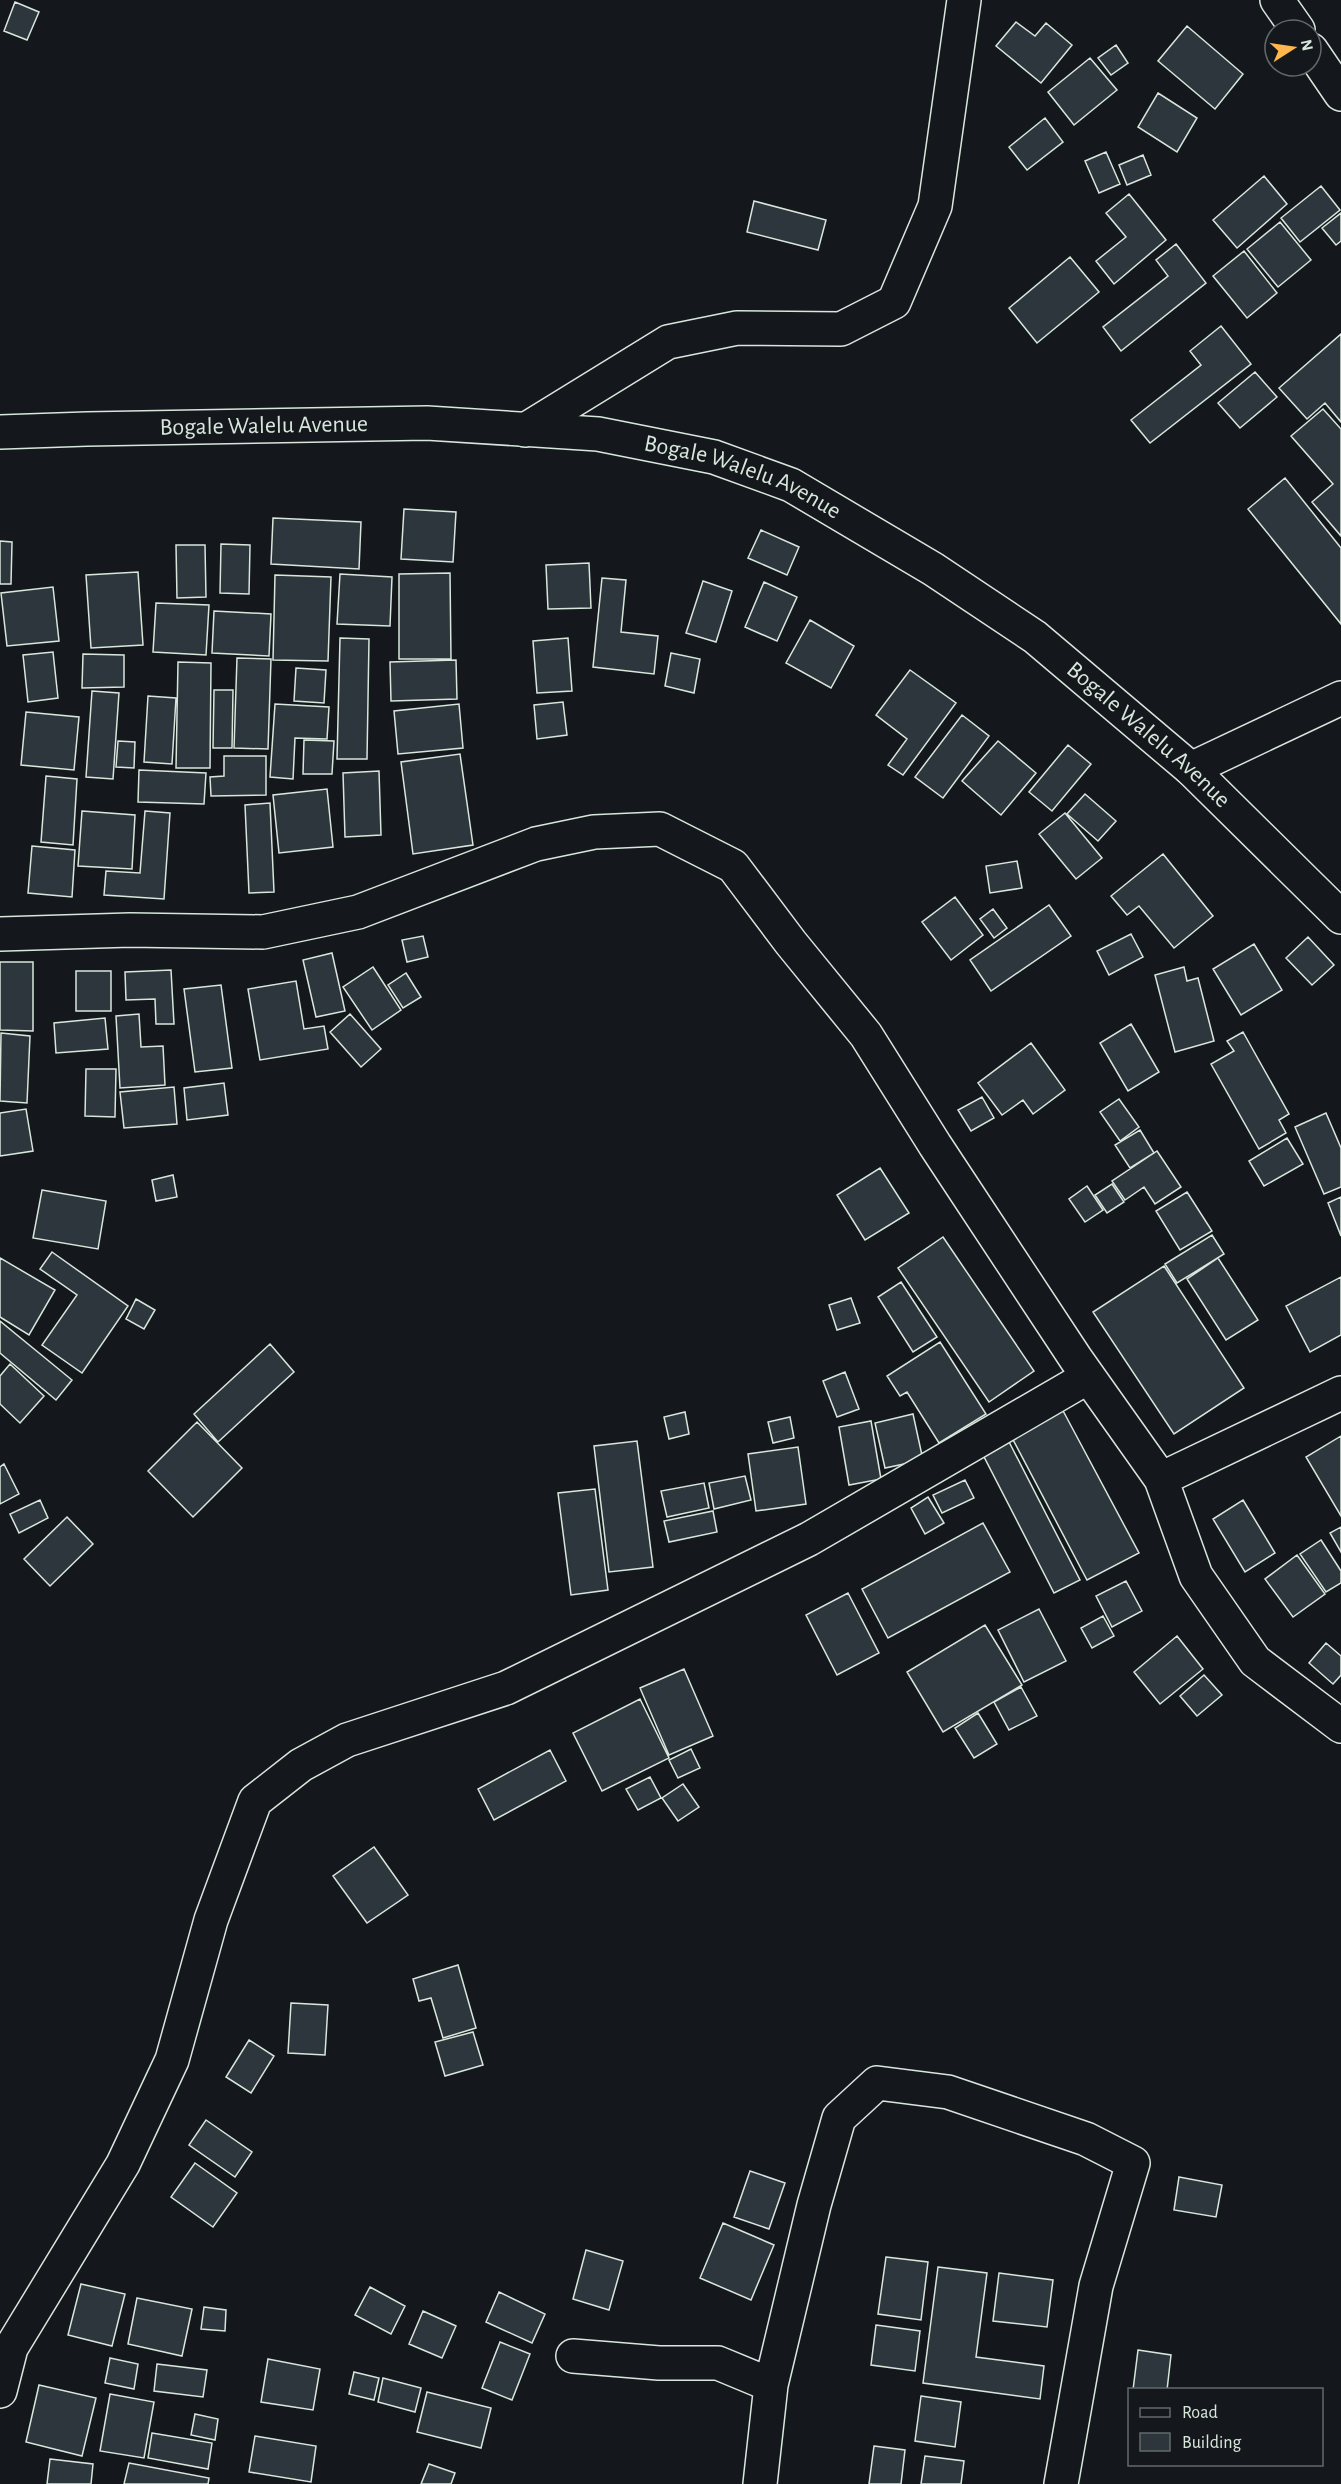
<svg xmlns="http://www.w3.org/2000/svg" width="1341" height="2484" viewBox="0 0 1341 2484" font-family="'Alegreya Sans',sans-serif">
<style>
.building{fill:#2c363c;stroke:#d8e6dc;stroke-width:1.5}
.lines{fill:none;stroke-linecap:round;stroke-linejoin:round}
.minor-casing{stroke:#d8e6dc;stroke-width:36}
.highway-casing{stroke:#d8e6dc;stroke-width:36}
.minor{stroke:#14181c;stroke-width:33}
.highway{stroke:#14181c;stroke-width:33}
.labels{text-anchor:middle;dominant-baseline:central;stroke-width:4.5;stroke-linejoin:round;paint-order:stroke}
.street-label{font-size:24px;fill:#d8e6dc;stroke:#14181c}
</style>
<rect width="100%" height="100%" fill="#14181c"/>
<path class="building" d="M15,2l24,10 -12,28 -23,-9z
M1016,22l19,14 11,-13 26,22 -31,38 -45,-37z
M1187,26l56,48 -28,35 -57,-48z
M1116,45l12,18 -17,12 -13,-17z
M1090,58l27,32 -43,35 -26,-33z
M1158,93l39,25 -20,34 -39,-25z
M1045,118l18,24 -36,28 -18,-23z
M1106,152l14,32 -21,9 -14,-32z
M1143,155l8,20 -24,10 -8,-20z
M1264,176l23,28 -50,44 -24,-28z
M1321,186l19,24 -40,32 -19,-24z
M1129,194l37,46 -52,44 -18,-23 30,-24 -20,-24z
M754,201l72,19 -8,30 -71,-18z
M1341,213v28l-5,4 -14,-17z
M1280,222l31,38 -33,27 -31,-38z
M1176,244l30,39 -85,68 -18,-24 65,-51 -12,-16z
M1244,251l33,42 -30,25 -34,-42z
M1070,257l29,35 -62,51 -28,-35z
M1221,326l30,38 -101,79 -19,-23 70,-55 -11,-14z
M1341,334v88l-16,-19 -18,16 -28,-31z
M1255,372l22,25 -37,31 -22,-25z
M1323,409l18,20v107l-29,-34 21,-18 -42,-48z
M1285,478l56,70v76l-93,-115z
M404,509l52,3 -3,50 -52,-3z
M273,518l88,4 -2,47 -88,-5z
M761,530l38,17 -12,28 -39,-17z
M0,541l12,1 -1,42h-11z
M221,544l29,1 -1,49 -29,-1z
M176,545h29l1,52 -29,1z
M589,563l2,45 -43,1 -2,-44z
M138,572l5,73 -52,3 -5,-73z
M450,573l1,86h-52v-85z
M340,574l52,3 -2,49 -53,-2z
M275,575l56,2 -3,84 -55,-1z
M602,578l24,2 -5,52 37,4 -4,38 -61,-7z
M703,581l29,10 -16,51 -30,-9z
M764,582l33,15 -20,44 -32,-14z
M53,587l6,54 -52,5 -6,-53z
M156,603l53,2 -3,50 -53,-3z
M214,611l57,3 -2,42 -57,-3z
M810,620l44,26 -23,42 -45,-25z
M340,638l29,1 -2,120h-30z
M568,638l4,53 -35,2 -4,-52z
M53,652l5,46 -30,4 -5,-47z
M671,653l29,6 -6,34 -29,-7z
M83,654l41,1v32l-42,1z
M237,658l34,1 -3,90 -34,-1z
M456,660l1,39 -66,2 -1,-39z
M178,662l33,1 -1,105h-34z
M296,668l30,2 -2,33 -30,-2z
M910,670l46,33 -53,72 -15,-10 19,-26 -31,-24z
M214,690h19l-1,58h-19z
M92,691l27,2 -6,86 -27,-2z
M148,696l28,2 -4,66 -28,-2z
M563,702l4,33 -30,4 -3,-34z
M275,704l54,3 -2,32 -32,-1 -2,41 -23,-2z
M459,704l4,44 -65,6 -4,-43z
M26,712l53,5 -5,53 -53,-5z
M962,715l27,21 -46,62 -28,-21z
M304,740l30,1 -2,33h-29z
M118,741l17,1 -1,26 -18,-1z
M998,741l38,32 -35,42 -39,-34z
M1068,745l23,19 -39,47 -23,-19z
M460,754l13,91 -60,9 -12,-92z
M224,756h42v39l-55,1 -1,-19 14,-1z
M139,770l67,3 -2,31 -66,-2z
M379,771l2,64 -36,2 -2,-64z
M46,776l31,3 -4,66 -32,-3z
M327,789l6,58 -54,6 -6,-58z
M1085,794l31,27 -18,20 -31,-27z
M270,803l4,89 -25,1 -4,-88z
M82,811l53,4 -3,54 -54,-3z
M145,811l25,2 -6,86 -60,-4 2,-24 34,2z
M1065,813l37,45 -26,21 -37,-45z
M32,846l43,4 -3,47 -44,-4z
M1163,854l50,62 -39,32 -35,-42 -12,9 -16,-19z
M1017,861l5,27 -32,5 -4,-27z
M955,897l28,38 -32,25 -29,-38z
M1049,905l22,31 -80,55 -21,-31z
M993,909l14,19 -13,10 -14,-19z
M1131,934l12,23 -34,18 -12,-24z
M423,936l5,21 -21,5 -5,-22z
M1308,937l26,28 -22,20 -26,-27z
M1254,944l28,46 -41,25 -28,-46z
M332,953l13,58 -29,6 -13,-57z
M0,962h33v69l-33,-1z
M373,967l28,43 -29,20 -29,-43z
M1184,967l3,14 11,-3 16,63 -39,11 -20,-77z
M171,970l3,54h-18l-1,-25 -29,1 -1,-28z
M76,971h35v40h-35z
M406,973l15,24 -18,11 -15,-23z
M296,981l8,48 20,-3 4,23 -68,11 -12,-71z
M221,985l11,83 -37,4 -11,-83z
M139,1014l2,33 22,-1 2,39 -45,3 -4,-72z
M350,1014l31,35 -20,18 -31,-35z
M105,1018l3,31 -52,4 -2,-30z
M1131,1024l28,48 -31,19 -28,-48z
M1243,1032l46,82 -10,6 7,13 -27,16 -48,-85 23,-13 -7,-10z
M1,1033l29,3 -3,67 -27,-2z
M1031,1043l34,47 -32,24 -10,-14 -21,15 -24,-32z
M86,1069h30l-1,48 -30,-1z
M224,1083l4,32 -41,5 -3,-32z
M174,1087l3,37 -53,4 -4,-36z
M982,1097l12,21 -23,13 -13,-21z
M1119,1099l20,28 -19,14 -20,-29z
M26,1109l7,42 -33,5v-43z
M1326,1113l15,35v39l-17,7 -29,-67z
M1140,1130l14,23 -24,15 -15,-23z
M1287,1138l16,26 -39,22 -15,-25z
M1157,1151l24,36 -26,17 -11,-17 -19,13 -13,-19z
M880,1168l29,45 -44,27 -28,-45z
M173,1175l4,22 -21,4 -4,-21z
M1112,1184l12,18 -17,11 -12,-18z
M1087,1186l16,24 -18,12 -16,-23z
M42,1190l64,11 -8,48 -65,-11z
M1187,1192l25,39 -32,19 -24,-39z
M1341,1197v39l-13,-33z
M1212,1235l12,19 -47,29 -12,-19z
M943,1237l91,134 -45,31 -91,-134z
M52,1252l76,54 -46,67 -40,-28 35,-50 -37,-26z
M0,1258l55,32 -26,45 -29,-18z
M1218,1258l40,62 -32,20 -39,-61z
M1164,1266l80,122 -70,46 -81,-122z
M1341,1277v58l-31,17 -24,-46z
M901,1282l36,55 -24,15 -35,-55z
M851,1298l9,25 -23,7 -8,-25z
M136,1299l19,11 -11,19 -18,-10z
M0,1321l72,59 -16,20 -56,-47z
M940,1342l46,72 -47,29 -32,-51 -7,4 -13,-20z
M270,1344l24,28 -76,70 -24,-28z
M10,1364l34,32 -24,27 -20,-19v-28z
M845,1372l14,37 -22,8 -14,-36z
M1061,1407l78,146 -52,27 -77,-146z
M685,1412l4,22 -20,5 -5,-22z
M913,1414l10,46 -38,8 -10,-45z
M790,1417l4,21 -21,5 -5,-21z
M871,1421l10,58 -32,6 -10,-58z
M197,1422l45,46 -49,49 -45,-46z
M1006,1436l74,144 -26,13 -74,-144z
M1341,1436v80l-35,-59z
M637,1441l16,126 -44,5 -15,-126z
M798,1447l8,57 -50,7 -8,-57z
M4,1464l15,30 -19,10v-37z
M745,1476l6,24 -37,9 -5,-26z
M965,1480l9,18 -32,15 -9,-18z
M704,1483l5,25 -42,9 -6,-26z
M595,1489l13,101 -37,5 -13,-102z
M928,1497l16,26 -19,11 -14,-26z
M40,1500l8,18 -29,15 -9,-19z
M1243,1500l32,53 -30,19 -32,-53z
M713,1511l4,21 -48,10 -5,-21z
M67,1517l26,27 -43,42 -26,-27z
M983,1523l27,49 -122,66 -26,-49z
M1341,1527v25l-11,-19z
M1321,1540l20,31v12l-15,9 -26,-38z
M1297,1555l28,39 -32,23 -28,-38z
M1126,1581l16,30 -30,16 -16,-31z
M848,1593l31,60 -42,22 -31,-60z
M1039,1609l27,52 -42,21 -26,-52z
M1103,1616l11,20 -22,12 -11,-20z
M985,1625l37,60 -79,47 -36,-60z
M1177,1636l26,33 -43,35 -26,-32z
M1326,1643l15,13v19l-8,9 -24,-21z
M684,1669l29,67 -44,19 -29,-67z
M1204,1675l18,20 -25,21 -17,-20z
M1021,1687l16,29 -28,14 -15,-28z
M640,1699l29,59 -67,33 -29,-58z
M978,1713l19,31 -23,14 -19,-30z
M691,1749l9,19 -22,10 -9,-18z
M550,1750l16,31 -72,39 -16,-31z
M650,1777l11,21 -23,12 -12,-21z
M683,1784l16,23 -21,14 -16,-23z
M374,1847l34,48 -41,28 -34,-47z
M458,1965l18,63 -33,10 -12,-40 -12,3 -6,-22z
M291,2003l37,2 -3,50 -37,-2z
M473,2032l10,33 -38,11 -10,-34z
M249,2040l25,16 -23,37 -25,-16z
M206,2120l46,32 -17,25 -46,-32z
M195,2163l42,30 -24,34 -42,-30z
M750,2171l35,12 -16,46 -35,-12z
M1179,2177l43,8 -6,32 -42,-7z
M723,2223l51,22 -23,55 -51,-22z
M586,2250l37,11 -14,49 -36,-11z
M886,2257l42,5 -7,58 -43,-6z
M938,2267l49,6 -11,84 68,9 -4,33 -117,-16z
M999,2273l54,7 -6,47 -54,-6z
M81,2284l44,10 -13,52 -44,-11z
M370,2287l35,19 -14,28 -36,-19z
M499,2292l46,22 -13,29 -46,-21z
M137,2298l55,11 -10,47 -54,-12z
M204,2307l22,3 -1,21 -24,-2z
M423,2311l33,15 -14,32 -33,-14z
M876,2325l44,6 -5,40 -44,-6z
M500,2342l30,12 -18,46 -30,-12z
M1138,2350l33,5 -4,35h-34z
M110,2358l28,6 -4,25 -29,-6z
M268,2359l52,10 -7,41 -52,-8z
M157,2364l50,6 -4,27 -49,-6z
M354,2372l25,6 -5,22 -25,-6z
M383,2378l38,10 -6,24 -37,-10z
M39,2385l57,13 -14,58 -56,-14z
M427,2392l64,16 -10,40 -64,-16z
M110,2394l44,8 -10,56 -44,-7z
M921,2396l40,6 -6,45 -40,-6z
M195,2414l23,5 -3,21 -24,-5z
M152,2433l60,10 -4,26 -60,-11z
M255,2436l61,10 -5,36 -62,-10z
M874,2446l31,4 -4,34h-32z
M925,2456l39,5 -3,23h-40z
M50,2459l43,5 -2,20h-44z
M129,2463l80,15 -1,6h-84z
M429,2464l26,9 -4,11h-30z"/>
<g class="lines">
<g class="minor-casing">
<path id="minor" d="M1277,0l21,30
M1311,50l30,44
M525,430l143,-88 69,-14 104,1 53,-27 41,-96 29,-206
M1191,769l150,-71
M0,934l130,-4 133,2 95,-20 178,-68 58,-12 66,-3 73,37 58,77 75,92 69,110 141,214 85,120 180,-86
M1161,1479l35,97 59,85 86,65
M573,2356l86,7h59l53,22
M0,2391l11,-43 112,-184 49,-104 39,-140 44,-119 46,-36 46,-25 159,-52 303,-149 279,-162
M760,2484l11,-99 43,-180 25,-87 38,-35 71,9 138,47 47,24 -37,123 -35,198"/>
</g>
<g class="highway-casing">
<g id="highway">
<path id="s1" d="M0,432l87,-3 340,-6 171,11 116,23 77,28 142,84 102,68 156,132 150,148"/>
</g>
</g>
<use href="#minor" class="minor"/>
<use href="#highway" class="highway"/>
</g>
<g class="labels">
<g class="street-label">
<text stroke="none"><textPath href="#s1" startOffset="264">Bogale Walelu Avenue</textPath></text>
<text stroke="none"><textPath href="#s1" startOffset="750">Bogale Walelu Avenue</textPath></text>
<text stroke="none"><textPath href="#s1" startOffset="1236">Bogale Walelu Avenue</textPath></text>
</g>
</g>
<rect x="1128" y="2388" width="195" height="78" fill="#14181c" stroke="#626a69" stroke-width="1.5"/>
<rect x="1140" y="2408" width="30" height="9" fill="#14181c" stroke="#626a69" stroke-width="1.5"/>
<text x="1182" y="2418" font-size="18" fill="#d8e6dc">Road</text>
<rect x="1140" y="2433" width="30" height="18" fill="#2c363c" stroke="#626a69" stroke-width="1.5"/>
<text x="1182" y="2448" font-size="18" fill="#d8e6dc">Building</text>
<g transform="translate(1293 48) rotate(78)"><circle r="28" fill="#14181c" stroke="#626a69" stroke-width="1.5"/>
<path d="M0-4.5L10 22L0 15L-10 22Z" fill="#ffb74d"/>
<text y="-9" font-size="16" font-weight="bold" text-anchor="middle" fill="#d8e6dc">N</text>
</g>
</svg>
